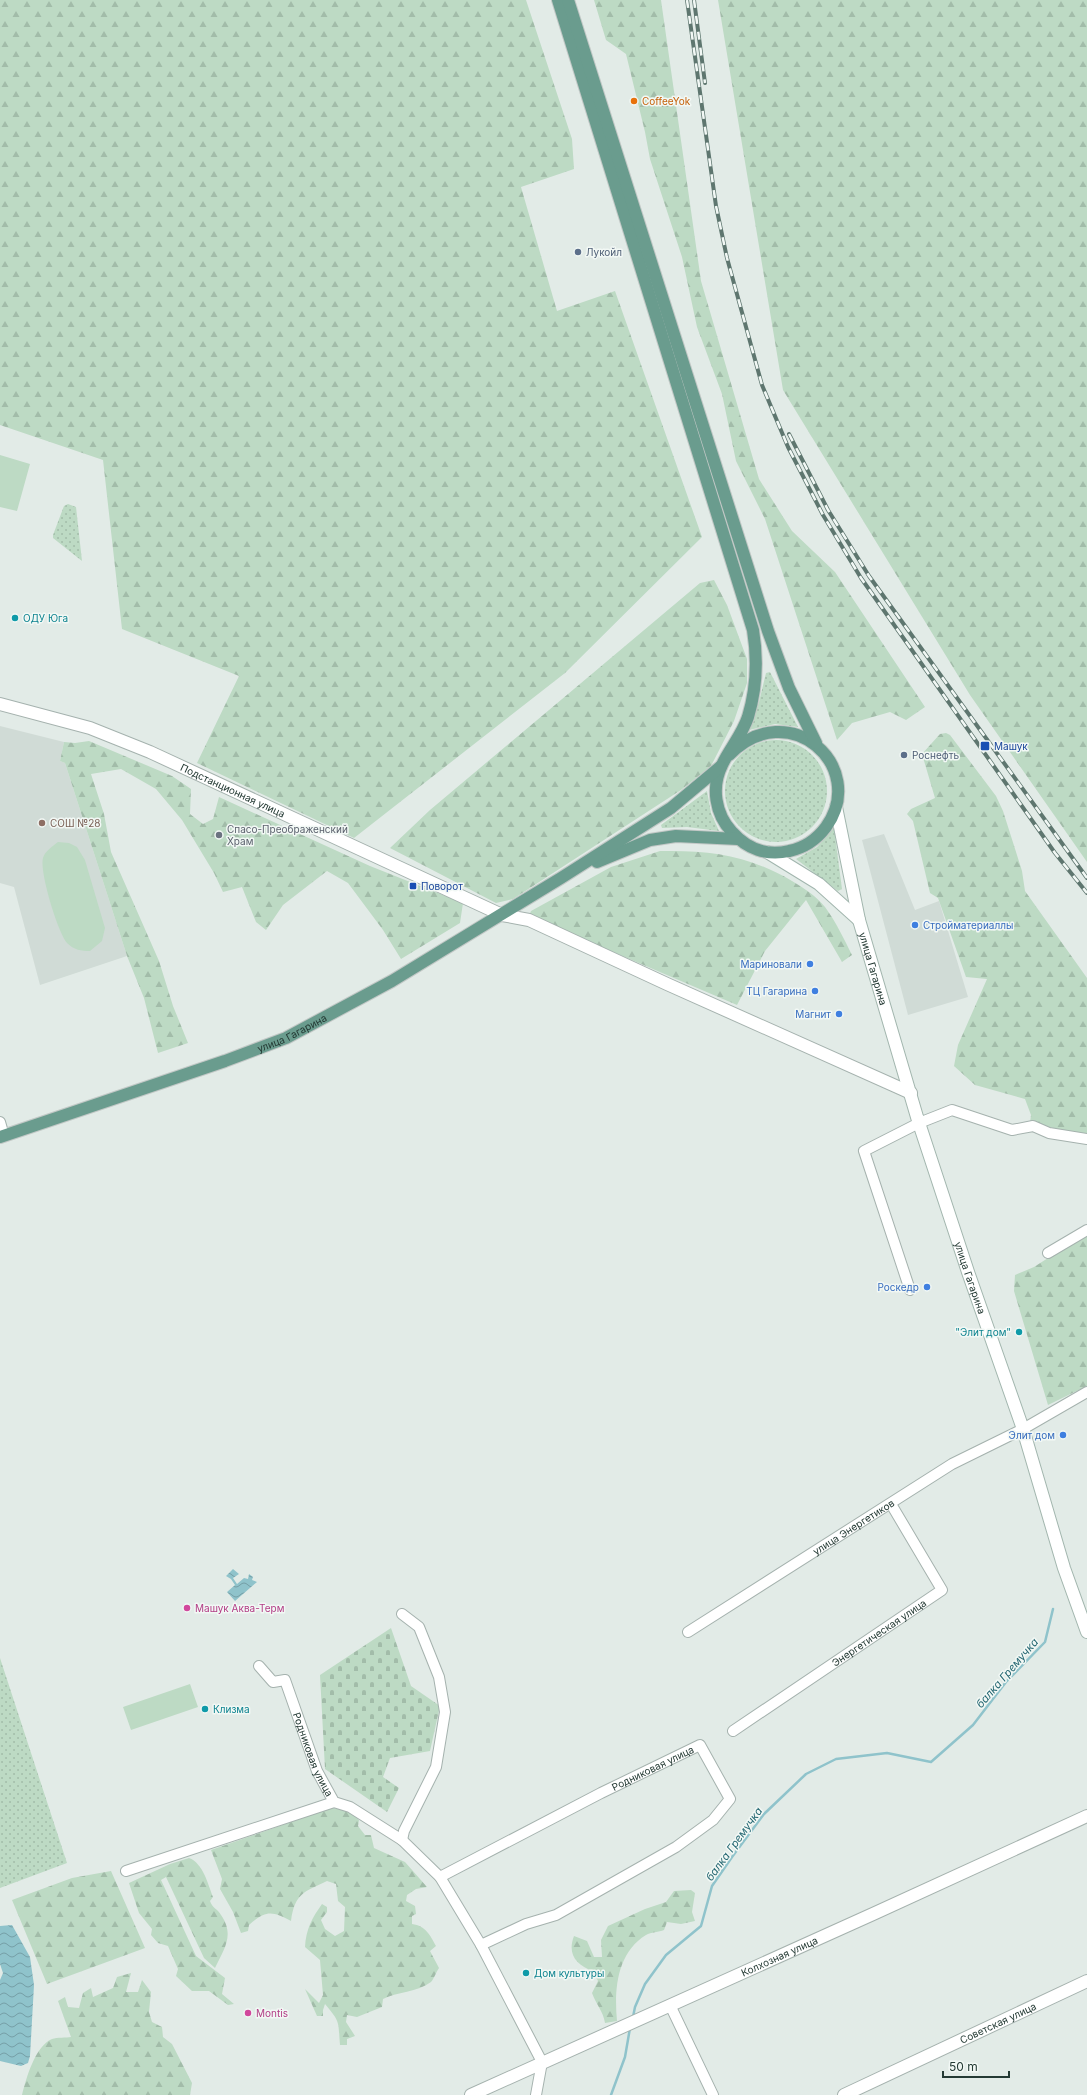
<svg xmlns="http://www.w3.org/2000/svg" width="1087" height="2095" viewBox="0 0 1087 2095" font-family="Inter,sans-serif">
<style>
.built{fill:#d0dbd6}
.grass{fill:url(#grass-dots)}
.forest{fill:url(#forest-firs)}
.cemetery{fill:url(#cemetery-stones)}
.garden{fill:#bddac4}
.water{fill:url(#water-waves)}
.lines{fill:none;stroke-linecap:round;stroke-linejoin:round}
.stream{stroke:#8fc3cb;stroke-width:2.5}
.minor-casing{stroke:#a5b2ae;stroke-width:12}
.tertiary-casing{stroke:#a5b2ae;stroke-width:14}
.secondary-casing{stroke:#a2b6ae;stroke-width:14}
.primary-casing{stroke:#c2c8c6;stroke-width:14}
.minor{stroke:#fff;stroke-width:10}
.tertiary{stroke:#fff;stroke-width:12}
.secondary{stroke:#fff;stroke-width:12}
.primary{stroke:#6a9c8e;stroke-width:12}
.rail-casing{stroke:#5e766f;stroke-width:4}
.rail{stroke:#f2f8f5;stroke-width:2.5;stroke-dasharray:8;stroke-linecap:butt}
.food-dot{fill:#e8710a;stroke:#f2f8f5;stroke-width:1.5}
.service-dot{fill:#5c6f8a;stroke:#f2f8f5;stroke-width:1.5}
.culture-dot{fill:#0f9aa8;stroke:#f2f8f5;stroke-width:1.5}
.transit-dot{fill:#1a4fb4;stroke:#f2f8f5;stroke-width:1.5}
.education-dot{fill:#8d6e63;stroke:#f2f8f5;stroke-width:1.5}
.worship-dot{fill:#6b7280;stroke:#f2f8f5;stroke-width:1.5}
.shop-dot{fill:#3f7fe0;stroke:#f2f8f5;stroke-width:1.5}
.hotel-dot{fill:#d1479c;stroke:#f2f8f5;stroke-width:1.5}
.labels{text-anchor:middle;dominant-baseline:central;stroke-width:3;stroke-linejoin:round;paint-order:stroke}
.food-label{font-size:10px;fill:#c56008;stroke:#f2f8f5;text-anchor:start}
.service-label{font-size:10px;fill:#4e5e75;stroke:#f2f8f5;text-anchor:start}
.culture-label{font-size:10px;fill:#0d838f;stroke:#f2f8f5;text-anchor:start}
.transit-label{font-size:10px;fill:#164399;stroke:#f2f8f5;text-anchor:start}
.street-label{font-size:10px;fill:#243a34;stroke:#f2f8f5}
.education-label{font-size:10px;fill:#785e54;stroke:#f2f8f5;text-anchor:start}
.worship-label{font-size:10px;fill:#5b616d;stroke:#f2f8f5;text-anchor:start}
.shop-label{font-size:10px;fill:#366cbe;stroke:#f2f8f5;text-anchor:end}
.hotel-label{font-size:10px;fill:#b23c85;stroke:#f2f8f5;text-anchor:start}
.water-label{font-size:11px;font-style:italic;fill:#236671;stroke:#f2f8f5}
</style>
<defs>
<pattern id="grass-dots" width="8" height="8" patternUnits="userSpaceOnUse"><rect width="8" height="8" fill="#bddac4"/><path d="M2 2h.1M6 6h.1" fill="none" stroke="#a2bca9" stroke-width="1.8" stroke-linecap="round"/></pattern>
<pattern id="forest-firs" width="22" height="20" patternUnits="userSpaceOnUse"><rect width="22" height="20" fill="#bddac4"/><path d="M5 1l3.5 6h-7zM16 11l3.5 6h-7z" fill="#a2bca9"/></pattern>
<pattern id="cemetery-stones" width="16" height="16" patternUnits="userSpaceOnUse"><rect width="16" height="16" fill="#bddac4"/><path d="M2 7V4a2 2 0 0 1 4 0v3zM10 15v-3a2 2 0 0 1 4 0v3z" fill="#a2bca9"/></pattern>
<pattern id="water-waves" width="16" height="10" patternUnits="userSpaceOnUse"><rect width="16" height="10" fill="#8fc3cb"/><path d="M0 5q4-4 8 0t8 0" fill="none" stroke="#759fa6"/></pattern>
</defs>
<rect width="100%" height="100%" fill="#e2ebe7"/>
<path class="built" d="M0,726l64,16 -4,19 5,2 62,193 -87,29 -26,-98 -14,-4z
M884,834l31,76 24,-9 29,96 -60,18 -46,-175z"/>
<path class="grass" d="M68,504l8,3 6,54 -29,-23v-3l11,-29z
M770,672l28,55 -23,-3 -26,6 10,-28 7,-29z
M725 791a51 51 0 1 1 102 0a51 51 0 1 1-102 0Z
M707,791l4,22 8,18 -32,-4 -25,1 -1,-3z
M834,828l8,61 -4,2 -42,-32 21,-12z
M0,1658l67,205 -67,25z"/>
<path class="forest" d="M0,0h526l46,139 2,30 -53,18 36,124 58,-20 87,246 -137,136 -211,165 -157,-75 42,-87 -117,-47 -19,-169 -103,-35z
M594,0h67l40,281 58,198 33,52 43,41 90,135 -19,13 -16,-8 -38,11 -15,17 -72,-221 -29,-58 -14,-67 -25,-67 -15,-70 -32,-98 -5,-27 -19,-78 -20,-14z
M718,0h369v862l-117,-167 -187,-305z
M714,580l13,25 20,54v24l-13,38 -23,45 -30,24 -168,109 -17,4 -106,-55 40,-38 270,-227z
M946,733l4,2 46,61 7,15 19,60 3,20 62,87v157l-57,-12 1,-8 -6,-16 -50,-14 -21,-19 4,-21 29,-66 -21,-2 -28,-79 -8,-5 -17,-72 -6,-7 4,-5 24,-11 -13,-44 18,-20z
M89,741l83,35 19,13 -1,25 13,10 10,-5 6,-22 151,69 93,37 -3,20 -59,36 -18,-29 -35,-47 -21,-12 -44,34 -17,25 -10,-8 -14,-35 -19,5 -9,-19 -32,-53 -26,-31 -35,-20 -30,5 13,40 7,38 48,109 14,45 15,37 -30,10 -14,-55 -17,-42 -62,-193 -5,-2 4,-19 11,1z
M660,851c50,-1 88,4 132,30 12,7 24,15 33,26 11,15 19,32 27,48l-10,7 -36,-62 -41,51 -28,54 -208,-89 2,-5 80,-44z
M1087,1233v153l-39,19 -34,-114 1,-16 19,-8z
M331,1808l17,2 11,10 -1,6 7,9h6l3,13 31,14 22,25 -11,2 -9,6 -1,6 9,5 1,8 -4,2v8c14,2 18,11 24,22l-6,5 9,17c-3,4 -5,11 -8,14 -13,10 -35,10 -48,17l-1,8 -25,10 -10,-2 -1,7 9,14 -8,3v6h-7c-2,-24 1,-22 -15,-41l-2,6v6h-6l-12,-27 14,14 4,-8 -3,-35 -15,-13c1,-18 7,-29 17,-43l5,3v5l-6,8 4,9 10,7 9,-5 1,-24 -7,-6 -2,-17 -9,-3c-23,11 -32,12 -36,40 -19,-10 -25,-11 -42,4l-1,6 -7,2 -8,-21 -13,-23 2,-10 -11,-29z
M189,1858c14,5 19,26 24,39l-3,4c2,7 8,8 11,14 14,20 3,34 -6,53l-11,-10 -38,-81 -5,3 35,76 29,22 -3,16 12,10 -6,1 -19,-14h-17l-16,-15 2,-7 -10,-23 -10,-3 -7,-8 1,-6 -13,-16 -10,-30 41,-19z
M111,1871l34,77 -98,36 -35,-84 60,-22z
M691,1890l4,3 -3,19 3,9 -14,3 -14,-2 -3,8c-5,2 -13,2 -18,5 -29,18 -32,54 -29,86l-12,2c-2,-12 -9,-19 -13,-30l6,-12 -5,-10c-17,-6 -26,-17 -19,-35l13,5 7,16h8l-1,-17 7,-14 37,-17 21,-7 8,-11z
M131,1973l-5,19h12l4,-12 9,12 -2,20 3,10 10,5 1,10 9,7 20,39 -2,12h-168c4,-16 13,-49 30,-56 5,-2 14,-1 19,-2l-13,-36 7,-4 3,10 11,1 4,-15 8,-5 2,9 20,-9 4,-11z"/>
<path class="cemetery" d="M391,1628l20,58 29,20 -10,45 -40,7 -7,19 16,11 -12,24 -62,-43 -5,-94z"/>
<path class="garden" d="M0,455l30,9 -13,47 -17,-4z
M58,842l11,1 8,4 8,13 20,68 -3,13 -12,10c-9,0 -16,-1 -23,-8 -9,-10 -28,-72 -24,-85 2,-7 10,-12 15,-16z
M190,1684l8,23 -67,23 -8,-23z"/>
<path class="water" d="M233,1569l6,5 -6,4 4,6 7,-6 4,1 1,-5 4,3 -1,3 5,2 -22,19 -8,-9 8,-7 -4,-6 -5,-3z
M12,1925l18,32 4,28 -4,71 -2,7 -7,3 -21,-5v-81l3,-7 -3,-9v-38z"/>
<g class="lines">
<path class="stream" d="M633,2017l2,-10 10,-23 21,-29 35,-29 11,-40 20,-29 32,-43 42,-40 30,-15 51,-6 44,9 42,-37 33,-43 39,-40 8,-33
M611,2095l14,-38 5,-29"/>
<g class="minor-casing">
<g id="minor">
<path d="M0,1122l4,14"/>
<path d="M1048,1253l39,-23"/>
<path d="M910,1290l-46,-139 55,-28 33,-13 60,20 21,-4 16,7 38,6"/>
<path d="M402,1614l17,13 20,50 6,35 -9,55 -32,64 -2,9"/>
<path id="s1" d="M688,1632l264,-168 71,-35 64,-37"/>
<path id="s2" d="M259,1666l14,16 12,-2 32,91 17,31 16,5 52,33 38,37 41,68 61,117 -6,33"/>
<path id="s3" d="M733,1731l209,-141 -51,-86"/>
<path d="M126,1871l208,-69"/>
<path id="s4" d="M440,1877l161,-84 99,-48 30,54 -17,21 -37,27 -120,68 -30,9 -45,21"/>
<path d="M670,2005l43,90"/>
</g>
</g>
<g class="tertiary-casing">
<g id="tertiary">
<path id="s5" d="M0,704l90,24 60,24 352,163 27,5 138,64 244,109"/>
<path id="s6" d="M471,2095l402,-181 214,-98"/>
<path id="s7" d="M844,2095l243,-114"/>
</g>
</g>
<g class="secondary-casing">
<g id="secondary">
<path id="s8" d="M836,807l23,113 58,197 51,155 55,157 41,139 23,64"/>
<path d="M767,852l52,32 40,36"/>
</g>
</g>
<g class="primary-casing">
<g id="primary">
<path d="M558,0l195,630c5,30 4,57 -5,87 -6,18 -18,31 -26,48 -11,22 -7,49 10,67 15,17 35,24 57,19 15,-3 28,-12 37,-24 43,-60 -37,-133 -97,-72"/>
<path d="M568,0l200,631 21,57 27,55"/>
<path d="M597,862l53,-22 26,-4 62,3"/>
<path id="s9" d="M0,1137l225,-76 61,-23 106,-57 169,-103 110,-70 49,-41"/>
</g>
</g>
<use href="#minor" class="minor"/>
<use href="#tertiary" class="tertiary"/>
<use href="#secondary" class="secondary"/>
<use href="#primary" class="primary"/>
<g class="rail-casing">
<path id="rail" d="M687,0l29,206 11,52 35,127 26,62 35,68 38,63 194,275 32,40
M694,0l11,83
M789,434l39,76 41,66 218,302"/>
</g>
<use href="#rail" class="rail"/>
</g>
<circle class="food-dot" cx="634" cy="101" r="4"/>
<g class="service-dot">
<circle cx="578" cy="252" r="4"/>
<circle cx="904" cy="755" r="4"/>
</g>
<g class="culture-dot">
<circle cx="15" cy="618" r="4"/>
<circle cx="1019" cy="1332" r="4"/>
<circle cx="205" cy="1709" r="4"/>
<circle cx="526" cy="1973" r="4"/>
</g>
<g class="transit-dot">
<rect x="980" y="741" width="10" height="10" rx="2"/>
<rect x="409" y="882" width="8" height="8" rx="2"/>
</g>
<circle class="education-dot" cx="42" cy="823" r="4"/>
<circle class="worship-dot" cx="219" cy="835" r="4"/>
<g class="shop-dot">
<circle cx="915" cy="925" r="4"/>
<circle cx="810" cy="964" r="4"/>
<circle cx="815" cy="991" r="4"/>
<circle cx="839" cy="1014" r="4"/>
<circle cx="927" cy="1287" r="4"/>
<circle cx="1063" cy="1435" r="4"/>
</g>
<g class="hotel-dot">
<circle cx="187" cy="1608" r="4"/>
<circle cx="248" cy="2013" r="4"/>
</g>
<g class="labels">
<g class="food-label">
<text x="642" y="101">CoffeeYok</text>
</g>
<g class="service-label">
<text x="586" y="252">Лукойл</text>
<text x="912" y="755">Роснефть</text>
</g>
<g class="culture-label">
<text x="23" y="618">ОДУ Юга</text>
<text x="1011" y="1332" text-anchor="end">"Элит дом"</text>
<text x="213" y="1709">Клизма</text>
<text x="534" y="1973">Дом культуры</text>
</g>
<g class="transit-label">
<text x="994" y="746">Машук</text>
<text x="421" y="886">Поворот</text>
</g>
<g class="street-label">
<text stroke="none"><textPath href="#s5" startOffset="249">Подстанционная улица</textPath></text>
<text stroke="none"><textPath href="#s8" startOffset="166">улица Гагарина</textPath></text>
<text stroke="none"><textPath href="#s9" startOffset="310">улица Гагарина</textPath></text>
<text stroke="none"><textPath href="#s8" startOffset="490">улица Гагарина</textPath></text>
<text stroke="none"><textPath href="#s1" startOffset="196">улица Энергетиков</textPath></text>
<text stroke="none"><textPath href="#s3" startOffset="176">Энергетическая улица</textPath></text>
<text stroke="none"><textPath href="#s2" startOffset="113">Родниковая улица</textPath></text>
<text stroke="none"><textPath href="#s4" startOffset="239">Родниковая улица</textPath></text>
<text stroke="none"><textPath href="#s6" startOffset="338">Колхозная улица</textPath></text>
<text stroke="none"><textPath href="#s7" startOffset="170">Советская улица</textPath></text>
</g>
<g class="education-label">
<text x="50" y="823">СОШ №28</text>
</g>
<g class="worship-label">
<text x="227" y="829">Спасо-Преображенский<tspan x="227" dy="12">Храм</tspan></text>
</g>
<g class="shop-label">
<text x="923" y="925" text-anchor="start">Стройматериаллы</text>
<text x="802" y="964">Мариновали</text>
<text x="807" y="991">ТЦ Гагарина</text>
<text x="831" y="1014">Магнит</text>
<text x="919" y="1287">Роскедр</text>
<text x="1055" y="1435">Элит дом</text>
</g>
<g class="hotel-label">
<text x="195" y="1608">Машук Аква-Терм</text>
<text x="256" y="2013">Montis</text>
</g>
<g class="water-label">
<text transform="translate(1007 1673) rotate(-49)">балка Гремучка</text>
<text transform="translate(734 1844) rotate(-54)">балка Гремучка</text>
</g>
</g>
<path d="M943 2071v6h66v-6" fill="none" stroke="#243a34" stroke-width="2"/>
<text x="949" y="2071" font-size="12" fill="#243a34" stroke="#f2f8f5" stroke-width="3" paint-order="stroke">50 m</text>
</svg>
